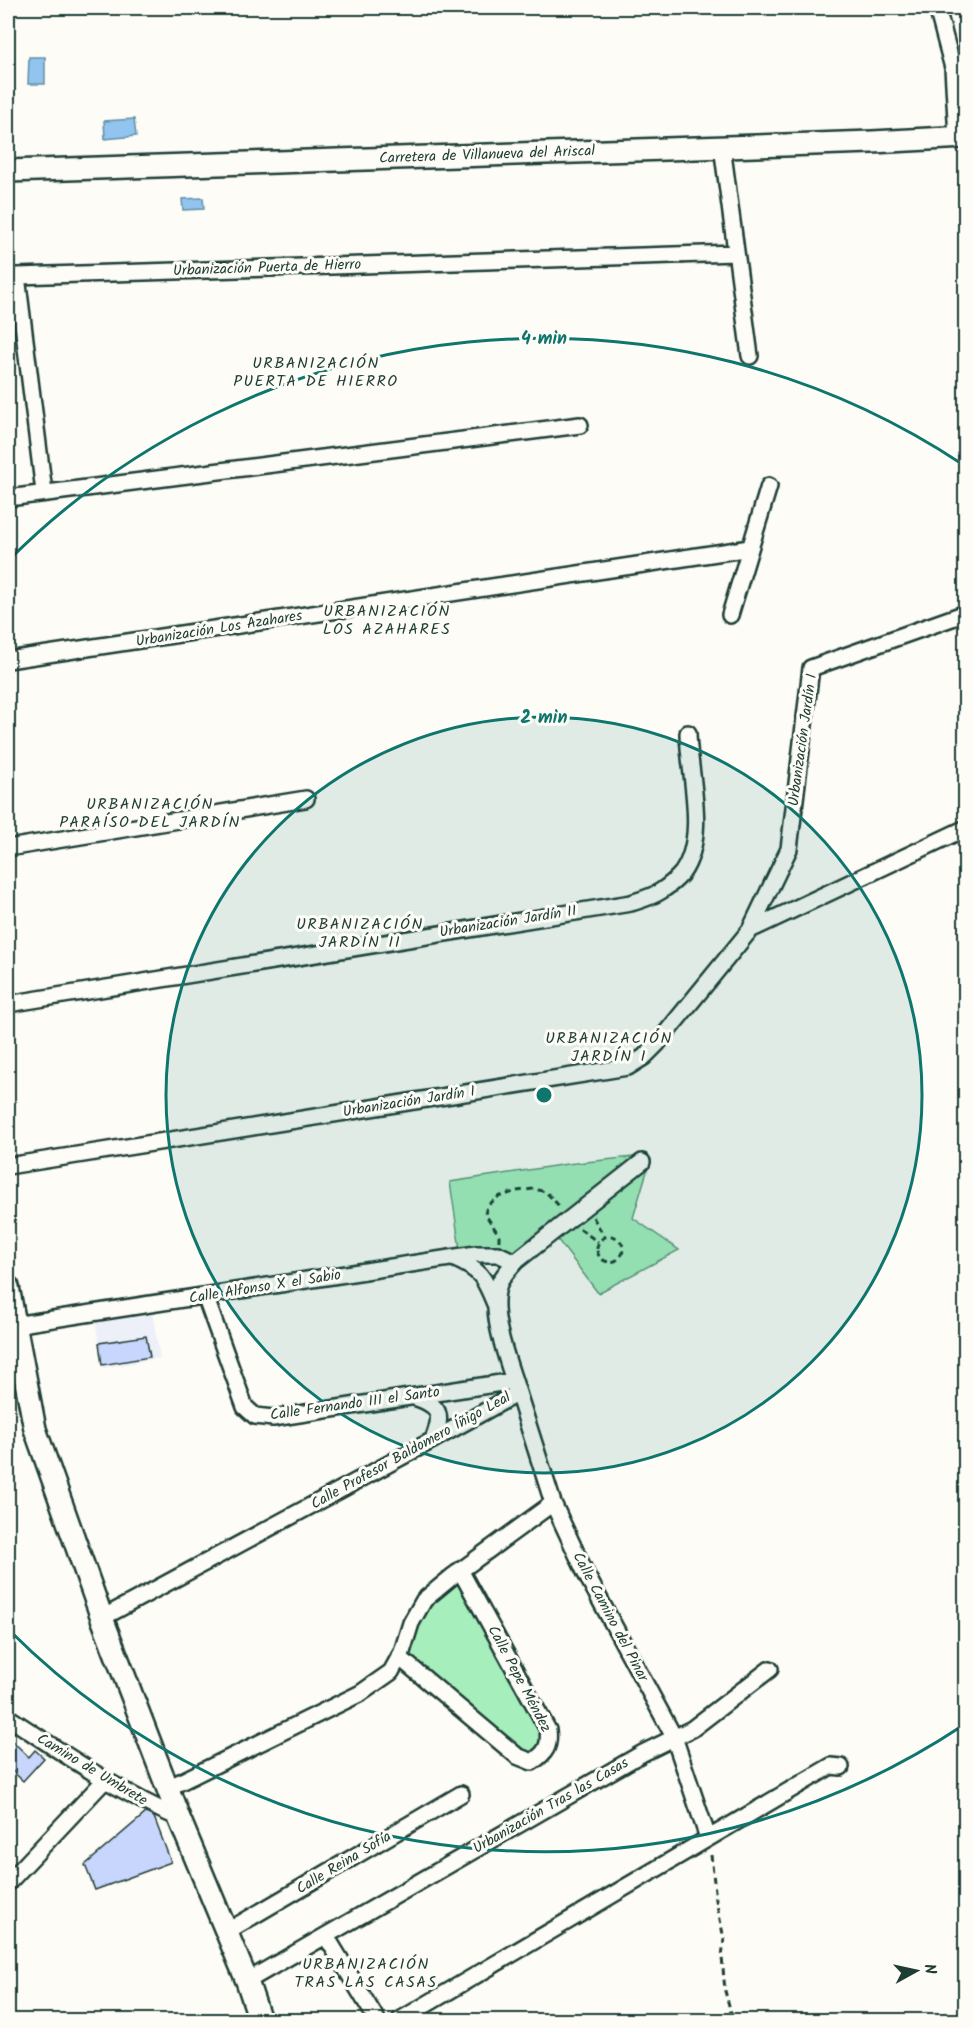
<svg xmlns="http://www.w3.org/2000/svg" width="973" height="2028" viewBox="0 0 973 2028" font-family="Kalam,sans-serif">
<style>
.built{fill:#edf0f8}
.green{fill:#a6eebb;stroke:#629678;stroke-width:1.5}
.water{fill:#91c4ee;stroke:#638ea4;stroke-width:1.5}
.building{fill:#c8d5fc;stroke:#1f3d34;stroke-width:1.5}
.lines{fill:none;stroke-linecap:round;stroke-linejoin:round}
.minor-casing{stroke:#1f3d34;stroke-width:20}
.secondary-casing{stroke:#1f3d34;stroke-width:26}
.path{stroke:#1f3d34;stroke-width:3;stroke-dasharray:6 4.5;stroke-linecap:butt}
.minor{stroke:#fdfcf7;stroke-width:15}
.secondary{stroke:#fdfcf7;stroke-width:21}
.ring{fill:none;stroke:#0f766e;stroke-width:3}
.labels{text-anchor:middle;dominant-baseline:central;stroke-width:6;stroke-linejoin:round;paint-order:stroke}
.street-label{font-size:15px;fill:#1f3d34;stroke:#fdfcf7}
.neighbourhood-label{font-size:16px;letter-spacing:1.5px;fill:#1f3d34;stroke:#fdfcf7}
.centre{fill:#0f766e;stroke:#fdfcf7;stroke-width:3}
.ring-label{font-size:18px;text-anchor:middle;font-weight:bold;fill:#0f766e;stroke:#fdfcf7;stroke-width:6;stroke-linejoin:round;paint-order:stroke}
</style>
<rect width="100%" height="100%" fill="#fdfcf7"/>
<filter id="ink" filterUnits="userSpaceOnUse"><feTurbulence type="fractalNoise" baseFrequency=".0167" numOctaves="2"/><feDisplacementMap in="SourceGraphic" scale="12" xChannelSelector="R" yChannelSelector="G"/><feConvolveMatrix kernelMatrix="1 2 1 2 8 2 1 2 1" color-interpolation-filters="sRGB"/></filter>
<g filter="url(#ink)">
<path class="built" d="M152,1312l8,46 -57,10 -8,-47z"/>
<path class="green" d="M633,1157l9,5 5,9 -14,47 46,32 -81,43 -46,-61 -37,30 -54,-6 -11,-74 117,-18z
M460,1570l88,160 -16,32 -130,-110 9,-29z"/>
<path class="water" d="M29,57h16v27h-17z
M134,119l2,17 -31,3 -1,-18z
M203,198l1,11 -21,1 -1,-11z"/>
<path class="building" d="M146,1336l4,21 -48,8 -3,-22z
M8,1737l21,20 6,-7 9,8 -21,23 -15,-14z
M146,1813l8,4 17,45 -76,28 -10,-25z"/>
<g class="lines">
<g class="minor-casing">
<path id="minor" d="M937,8l16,60 4,69
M722,146l28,210
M44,492l-27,-216 719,-23
M8,498l572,-73
M730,615l39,-129
M8,660l742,-112
M8,848l298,-49
M750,930l216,-102
M8,1004l623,-101c9,-3 21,-6 30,-12 6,-4 16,-12 21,-18 26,-37 7,-98 6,-140
M8,1166l620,-99 16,-10 13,-13 93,-114 39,-81 22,-181 155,-55
M453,1258c28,12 31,19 42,46
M205,1296l40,111 10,9 18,2 241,-37
M14,1325l462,-71h22l17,8
M518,1393l35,110 33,71 88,163 34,101
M414,1397c27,9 29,17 19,43
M102,1618l331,-178 85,-47c-9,-30 -30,-79 -19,-109 3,-8 11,-16 16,-22l127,-100
M399,1657l118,99 15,6c14,-9 18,-16 16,-32l-88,-160
M8,1717c55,36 110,75 171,101
M168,1788l193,-95 30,-21 11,-20 9,-29 13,-23 29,-24 100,-73
M8,1883l97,-103
M226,1932l235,-138
M326,1936l51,84
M247,1981l396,-228 49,-24 78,-60
M400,2020l431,-254 10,1"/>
</g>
<g class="secondary-casing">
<path id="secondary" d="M8,171l864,-29 94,-5
M8,1287l27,142 67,189 77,200 68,163 13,39"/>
</g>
<path class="path" d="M593,1217l11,19
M580,1229l18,13
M597 1249a13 13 0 1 1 26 0a13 13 0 1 1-26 0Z
M499,1241v-6l-14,-21 2,-8 11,-9 19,-6 17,-2 12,3 15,16
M711,1855l5,45 8,39 -2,18 3,34 8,29"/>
<use href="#minor" class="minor"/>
<use href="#secondary" class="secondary"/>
</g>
</g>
<circle cx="544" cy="1095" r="378" fill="#0f766e" fill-opacity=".12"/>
<g class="ring">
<circle cx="544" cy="1095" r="378"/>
<path d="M962 1726A757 757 0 0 1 9 1630M9 560A757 757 0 0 1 962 464"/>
</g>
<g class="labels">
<g class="street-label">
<text transform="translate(487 155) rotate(-2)">Carretera de Villanueva del Ariscal</text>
<text transform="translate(267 268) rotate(-2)">Urbanización Puerta de Hierro</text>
<text transform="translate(219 629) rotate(-9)">Urbanización Los Azahares</text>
<text transform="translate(803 740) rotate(-82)">Urbanización Jardín I</text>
<text transform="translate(508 922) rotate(-9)">Urbanización Jardín II</text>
<text transform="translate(409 1102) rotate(-9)">Urbanización Jardín I</text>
<text transform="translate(265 1287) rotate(-9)">Calle Alfonso X el Sabio</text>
<text transform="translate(355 1404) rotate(-8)">Calle Fernando III el Santo</text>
<text transform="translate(411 1451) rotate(-29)">Calle Profesor Baldomero Íñigo Leal</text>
<text transform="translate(610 1617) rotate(62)">Calle Camino del Pinar</text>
<text transform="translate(519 1679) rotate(62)">Calle Pepe Méndez</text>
<text transform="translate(92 1770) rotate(31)">Camino de Umbrete</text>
<text transform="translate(551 1806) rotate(-30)">Urbanización Tras las Casas</text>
<text transform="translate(344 1863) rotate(-31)">Calle Reina Sofía</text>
</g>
<g class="neighbourhood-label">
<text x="316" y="363">URBANIZACIÓN<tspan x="316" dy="18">PUERTA DE HIERRO</tspan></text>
<text x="387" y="611">URBANIZACIÓN<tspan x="387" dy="18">LOS AZAHARES</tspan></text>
<text x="150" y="804">URBANIZACIÓN<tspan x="150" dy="18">PARAÍSO DEL JARDÍN</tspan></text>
<text x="360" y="924">URBANIZACIÓN<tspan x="360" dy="18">JARDÍN II</tspan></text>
<text x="609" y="1038">URBANIZACIÓN<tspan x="609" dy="18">JARDÍN I</tspan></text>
<text x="366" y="1964">URBANIZACIÓN<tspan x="366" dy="18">TRAS LAS CASAS</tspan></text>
</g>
</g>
<circle cx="544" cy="1095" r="9" class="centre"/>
<g class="ring-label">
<text x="544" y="344">4 min</text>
<text x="544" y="723">2 min</text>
</g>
<rect width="973" height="2028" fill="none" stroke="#fdfcf7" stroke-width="30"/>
<rect x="15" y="15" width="943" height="1998" fill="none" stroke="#1f3d34" stroke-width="2" filter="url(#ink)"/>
<g transform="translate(916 1971) rotate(82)" stroke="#fdfcf7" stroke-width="4.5" paint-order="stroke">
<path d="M0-4.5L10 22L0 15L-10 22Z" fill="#1f3d34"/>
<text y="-9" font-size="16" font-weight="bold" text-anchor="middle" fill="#1f3d34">N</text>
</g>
</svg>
